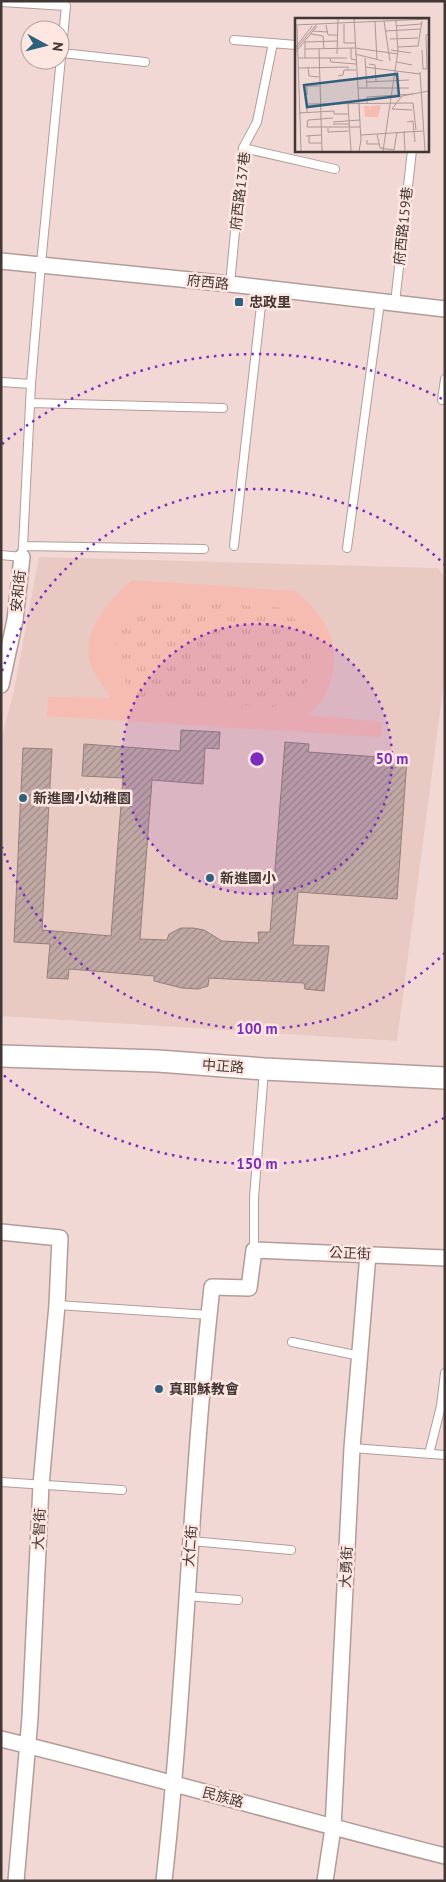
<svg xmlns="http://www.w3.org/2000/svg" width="446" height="1882" viewBox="0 0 446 1882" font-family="'PT Sans','Noto Sans TC',sans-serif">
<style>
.built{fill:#e9cac3}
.grass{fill:url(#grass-tufts)}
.garden{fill:#f6bcb1;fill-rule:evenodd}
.building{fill:url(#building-hatch);stroke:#947e7a}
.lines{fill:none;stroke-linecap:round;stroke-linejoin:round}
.lane-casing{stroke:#b39c98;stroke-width:10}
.street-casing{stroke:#b39c98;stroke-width:18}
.secondary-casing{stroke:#b39c98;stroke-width:24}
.lane{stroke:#fff;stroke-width:8}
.street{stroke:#fff;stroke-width:15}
.secondary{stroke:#fff;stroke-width:21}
.ring{fill:none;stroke:#7b2cbf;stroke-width:2.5;stroke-dasharray:2.5 5}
.poi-dot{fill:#2e617e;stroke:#fee6e1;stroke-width:2}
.labels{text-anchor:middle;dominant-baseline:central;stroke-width:5;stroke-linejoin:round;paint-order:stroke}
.street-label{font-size:14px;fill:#413735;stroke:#fee6e1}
.poi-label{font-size:14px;font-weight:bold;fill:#413735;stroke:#fee6e1;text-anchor:start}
.inset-road{fill:none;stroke:#ab9894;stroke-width:1}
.view{fill:#2e617e;fill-opacity:0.15;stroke:#2e617e;stroke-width:2.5}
.inset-edge{fill:none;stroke:#413735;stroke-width:2.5}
.centre{fill:#7b2cbf;stroke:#fee6e1;stroke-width:2.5}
.ring-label{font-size:15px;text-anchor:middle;font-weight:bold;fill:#7b2cbf;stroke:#fee6e1;stroke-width:5;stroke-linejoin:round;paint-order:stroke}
</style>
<defs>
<pattern id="grass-tufts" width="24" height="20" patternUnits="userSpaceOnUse" patternTransform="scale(1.25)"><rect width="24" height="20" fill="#f6bcb1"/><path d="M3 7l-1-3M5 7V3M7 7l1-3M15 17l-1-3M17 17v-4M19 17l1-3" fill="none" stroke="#d4a299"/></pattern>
<pattern id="building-hatch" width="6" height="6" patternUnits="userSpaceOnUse" patternTransform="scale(1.25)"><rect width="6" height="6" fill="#c0a9a5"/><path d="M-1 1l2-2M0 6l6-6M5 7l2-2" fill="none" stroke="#9e8a87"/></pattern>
</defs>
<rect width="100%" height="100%" fill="#f1d8d4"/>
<path class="built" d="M39,557l399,11 7,10v96l-48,367 -396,-25v-275l13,-51z"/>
<path class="grass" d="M151,600l128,7 16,12 14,18 6,24 -8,21 -13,17 -21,8 -128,-6c-24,-17 -39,-41 -26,-71 6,-12 21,-22 32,-30z"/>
<path class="garden" d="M132,580l163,11c36,29 51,61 29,106 -4,6 -10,12 -15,18l73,7 -1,15 -334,-21 1,-19 63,1c-5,-9 -14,-19 -19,-29 -14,-35 16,-68 40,-89zM151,600l128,7 16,12 14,18 6,24 -8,21 -13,17 -21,8 -128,-7c-24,-16 -39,-40 -26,-70 6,-12 21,-22 32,-30z"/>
<path class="building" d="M181,730l39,2 -1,17 -14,-1 -2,36 -51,-4 -12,159 27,1 2,-6 12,-6h12l11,2 18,11 37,2 -1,-11h12l15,-190 24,2 -1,8 99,7 -10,140 -99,-7 -5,53 36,1 -5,45 -19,-2 -1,-6 -95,-5 -1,8 -10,3 -16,-1 -28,-7v-5l-85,-7 -1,10 -21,-1 3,-34 -36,-2 9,-194 29,1 -10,181 69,6 12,-158 -41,-2 2,-32 96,7z"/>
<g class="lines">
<g class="lane-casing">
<path id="lane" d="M1,2l65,4 -25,258 -10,120 -8,162 -1,11 -21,-2
M234,40l62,5
M62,53l83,9
M243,148l92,21
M230,284l13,-136 14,-26 16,-79
M395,303l17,-153
M1,382l30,2
M442,400l3,-21
M31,403l192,5
M23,546l181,3
M234,546l29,-258
M347,548l33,-246
M254,1250v-52l10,-128
M57,1305l152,10
M292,1342l68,14
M352,1448l93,7
M429,1454l12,-48 4,-33
M1,1482l121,8
M191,1541l100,9
M186,1596l52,4"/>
</g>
<g class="street-casing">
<path id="street" d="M1,261l229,23 215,25
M1,685l14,-65 7,-63
M1,1232l59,6 -3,67 -16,180 -11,233 -14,163
M1,1739c149,36 295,80 444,117
M164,1881c22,-198 26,-396 48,-594l37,1 5,-38 191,8
M325,1881l8,-53 19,-380 16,-194"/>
</g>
<g class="secondary-casing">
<path id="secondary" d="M1,1056l157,5 106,8 181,9"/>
</g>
<use href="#lane" class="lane"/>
<use href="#street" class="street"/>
<use href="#secondary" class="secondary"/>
</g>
<circle cx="257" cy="759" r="135" fill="#7b2cbf" fill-opacity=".12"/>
<g class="ring">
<circle cx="257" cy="759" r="135"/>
<path d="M445 953A270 270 0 0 1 2 847M2 671A270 270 0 0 1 445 565"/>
<path d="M444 1118A405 405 0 0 1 2 1074M2 444A405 405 0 0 1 444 400"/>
</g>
<g class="poi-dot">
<rect x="234" y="297" width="10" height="10" rx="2.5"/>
<circle cx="23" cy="798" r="5"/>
<circle cx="210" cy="878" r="5"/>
<circle cx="159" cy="1389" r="5"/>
</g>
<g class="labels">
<g class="street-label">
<text transform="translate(240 191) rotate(-83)">府西路137巷</text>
<text transform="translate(403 226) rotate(-84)">府西路159巷</text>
<text transform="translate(208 282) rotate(6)">府西路</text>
<text transform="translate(18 591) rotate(-84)">安和街</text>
<text transform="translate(223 1066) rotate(4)">中正路</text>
<text transform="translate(350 1253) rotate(2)">公正街</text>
<text transform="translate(39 1529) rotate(-87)">大智街</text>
<text transform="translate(190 1546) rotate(-85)">大仁街</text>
<text transform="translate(346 1567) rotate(-87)">大勇街</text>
<text transform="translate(223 1797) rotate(15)">民族路</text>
</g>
<g class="poi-label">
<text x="249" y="302">忠政里</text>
<text x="33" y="798">新進國小幼稚園</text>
<text x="220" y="878">新進國小</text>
<text x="169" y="1389">真耶穌教會</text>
</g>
</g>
<g transform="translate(295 18)">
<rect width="134" height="134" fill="#f1d8d4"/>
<path d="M86,87l-3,12h-13l-1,-11h5v4l2,-4z" fill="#f6bcb1"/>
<path class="inset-road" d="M59,0l7,122 -2,11M89,3l6,40M80,4l2,38M49,6v19h11M0,7l134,-6M31,7l2,10h9M2,8l4,125M101,8l25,-2M18,13l15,1M90,13l35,-2M16,16l12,2 1,13M95,21l28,-1M103,29l20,-1 4,-25M0,30l17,-22M56,30v11l5,1M10,31l50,-1 43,6M24,31l3,102M0,32l21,-25M96,32l20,3M127,32l1,19h4M0,35l22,-27M42,36l1,-36M60,36l28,7M3,40h49M10,40v-16l32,-1M35,40l1,4 25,2M70,40l2,29M102,44l15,3M74,46l6,1 1,16M13,49l1,9 10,1M70,49l55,7M3,50l50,-1v3M132,51l-1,-34 3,-1M125,54l5,79M43,58l5,-1 1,-5h12M71,64l43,-2M63,70h51M12,77v-9h12M53,86l3,47M72,86v-7l46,-3M97,91l10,-13 27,-5M97,91l20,1M39,93v3h14M12,94v-8l106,-1 3,27M4,95l35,-2M38,104l27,-2M112,104l6,-1 2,21M38,106h16M26,109h-14l1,-7 25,-2M26,109h39M33,110v4l21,-1M109,113l1,20M82,116l3,14 14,2M14,117v8h13M66,117l62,-4M11,118l15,-1M72,122v4h12M99,132l3,-18M88,133l15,-100 -2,-30"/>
<path class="view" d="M102,56l2,22 -92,11 -3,-22z"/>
<rect width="134" height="134" class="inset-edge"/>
</g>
<circle cx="257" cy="759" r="8" class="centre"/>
<g class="ring-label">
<text x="392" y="764">50 m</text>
<text x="257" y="1034">100 m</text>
<text x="257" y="1169">150 m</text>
</g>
<rect width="446" height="1882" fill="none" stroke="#413735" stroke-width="5"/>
<g transform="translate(45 45) rotate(97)"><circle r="24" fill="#fee6e1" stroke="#b2a09c"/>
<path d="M0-4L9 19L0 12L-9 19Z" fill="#2e617e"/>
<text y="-8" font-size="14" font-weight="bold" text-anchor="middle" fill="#413735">N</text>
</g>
</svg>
